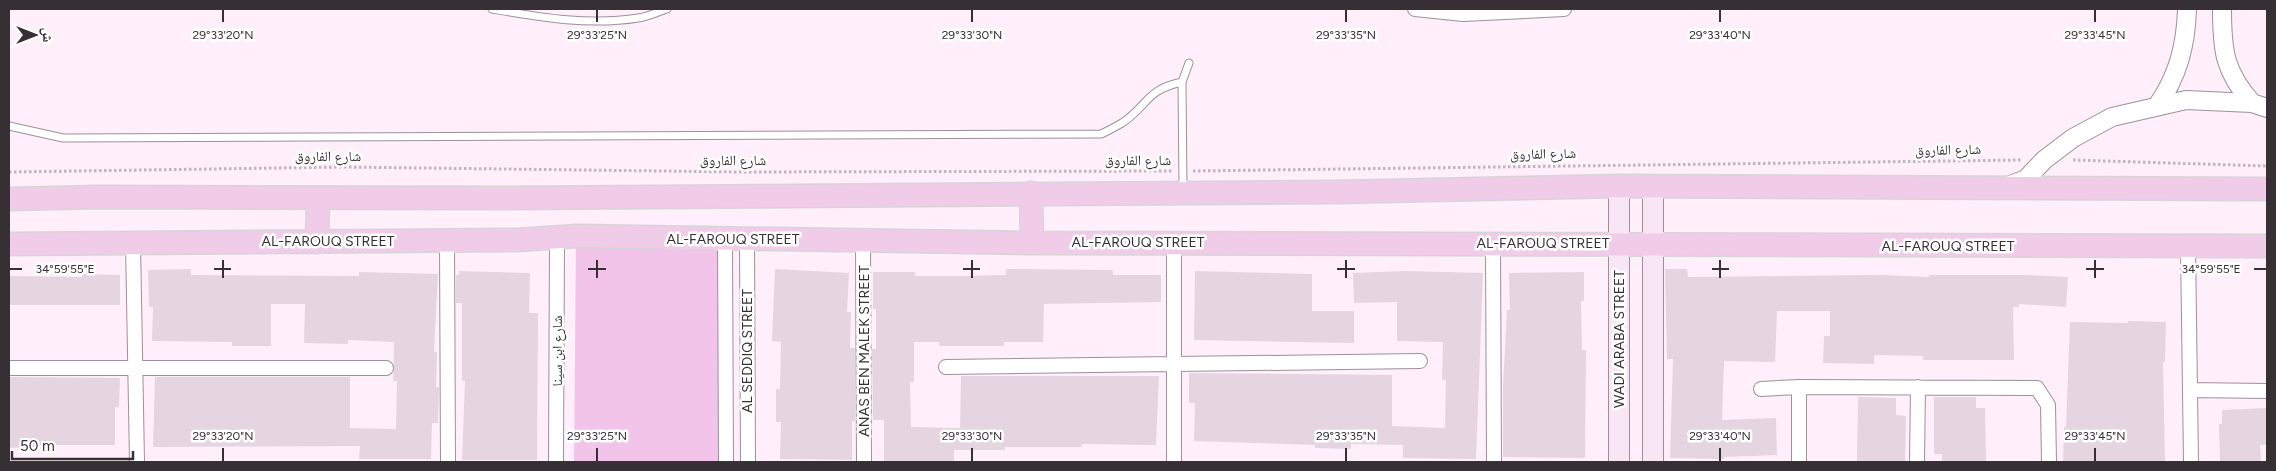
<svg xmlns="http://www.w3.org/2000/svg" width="2276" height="471" viewBox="0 0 2276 471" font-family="Figtree,'Noto Naskh Arabic',sans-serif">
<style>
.green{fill:#f3c4ea}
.building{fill:#e4d5e1}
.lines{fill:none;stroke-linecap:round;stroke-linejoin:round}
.service-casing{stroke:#9d909a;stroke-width:9}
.minor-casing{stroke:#9d909a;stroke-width:16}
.tertiary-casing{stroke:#9d909a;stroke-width:20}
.secondary-casing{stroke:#9d909a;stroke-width:22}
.primary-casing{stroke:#d7d6d6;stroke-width:25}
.path{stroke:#c0b4bd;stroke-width:3;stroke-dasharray:2.5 2.5;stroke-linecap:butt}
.service{stroke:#fff;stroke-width:7}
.minor{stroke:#fff;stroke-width:14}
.tertiary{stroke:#fff;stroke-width:18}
.secondary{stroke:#f8e6f4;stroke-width:20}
.primary{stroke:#f0cce9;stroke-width:22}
.ticks{fill:none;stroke:#363034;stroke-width:2}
.labels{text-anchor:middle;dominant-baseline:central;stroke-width:5;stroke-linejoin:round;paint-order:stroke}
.street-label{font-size:14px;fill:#363034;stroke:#fff}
.ticks-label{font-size:12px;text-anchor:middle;fill:#363034;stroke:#fff;stroke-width:5;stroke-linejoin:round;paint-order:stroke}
</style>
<rect width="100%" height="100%" fill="#feeffb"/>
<path class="green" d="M576,236l149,4 1,222h-152z"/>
<path class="building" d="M191,269v6l168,1v-4l79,2 -4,78h3l-1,35h3l-1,36h-6l-1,36h-72l1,-13 -207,1 2,-70h195v51l46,1 1,-48h-4l1,-39 -46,-2v4l-44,-1 1,-39h-34v42h-39v-4l-80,-1 1,-34h-4l-1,-37z
M775,269l74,4 -2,39h4l-1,36h5v73h-3v39l-72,-1 1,-37h-5v-33h4l1,-47 -9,-1z
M1006,269l107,1v5h48v27l-117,2 -1,38h-39v4h-65v-4h-25v40h-4l1,45 49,1 1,-52h198l-3,69 -74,-1v3h-77v3h-51v12h-70v-42h-11l-1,-71h4v-40h-3v-37h42v4h47l44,-1z
M1665,269h22l1,8 193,-2 48,2v-2h100l39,2 -2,30 -47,-3v3h-6l1,53h-91v-4l-49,-1v9l-51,-1 1,-27h6v-25h-53l-2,51 -51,-1 -2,59 54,-2 1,37 -53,2v2l-54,-1 3,-99h-6z
M459,271l71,2 -1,40h9l-1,147h-75l3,-79h-3v-78h-6v-28h3z
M1195,271l117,3v37h42v32l-160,-3z
M1405,271l78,2 -7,186 -73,-1v-13l-52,-1v5l-36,-1v-3l-121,-4 1,-38h-6v-30l203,2v51l53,2 1,-48h-4l1,-38 -46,-1v-39l-43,1 -1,-30z
M1584,272v29h-3l1,49h4l-1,108 -82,-1v-70l4,-77h3l-1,-37z
M82,274l38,1v30h-111v-29l73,1z
M2128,321l38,1 -1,40h-2l2,100h-102l1,-35h2l4,-105 58,1z
M9,377l111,1 -1,29h-4v38h-75v2l-31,1z
M1858,397l38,1v17l10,1 -1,46h-48z
M1934,397h42v11h9l1,54h-44v-8h-8z
M2267,408v37h-7l1,17h-41l-1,-38h3v-14z"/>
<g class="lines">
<g class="service-casing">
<path id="service" d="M492,9c47,8 97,17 146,9 9,-1 19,-6 29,-9
M9,126l54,12 1038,-4c7,-3 14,-7 21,-11 26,-17 23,-33 60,-41
M1183,190l-1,-108 7,-19"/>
</g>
<g class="minor-casing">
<path id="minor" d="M1415,9l48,5 101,-5
M747,239l1,223
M447,240l1,222
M725,240l1,222
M863,240l1,222
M1174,242v220
M133,243l4,219
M1493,243l1,219
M2188,247l3,215
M946,367l474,-6
M9,368h377
M1761,389l38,-2 238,1 11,17 1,57
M2190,390l77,1
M556,462l1,-223
M1799,462v-75
M1917,462l1,-75"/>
</g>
<g class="tertiary-casing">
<path id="tertiary" d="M2222,9c0,41 2,62 30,94
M2157,106c21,-30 29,-61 30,-97
M2008,186l18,-7 18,-19 29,-22 39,-21 74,-17 66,3 15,5"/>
</g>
<g class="secondary-casing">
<path id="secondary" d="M1619,186v276
M1653,188v274"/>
</g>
<g class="primary-casing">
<path id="primary" d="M1031,193l1,50
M9,199l89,-2 409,1 828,-6 284,-6 648,3
M317,242l1,-44
M9,244l508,-4 59,-4 456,7 1235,3"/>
</g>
<path class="path" d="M2073,160l194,6
M1193,171l829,-11
M9,172l335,-5 397,5 431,-1"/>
<use href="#service" class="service"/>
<use href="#minor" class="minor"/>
<use href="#tertiary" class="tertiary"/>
<use href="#secondary" class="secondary"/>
<use href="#primary" class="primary"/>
</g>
<path class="ticks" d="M223,10v12M597,10v12M972,10v12M1346,10v12M1720,10v12M2095,10v12M223,260v18M597,260v18M972,260v18M1346,260v18M1720,260v18M2095,260v18M10,269h12M214,269h17M588,269h18M963,269h17M1337,269h18M1712,269h17M2086,269h18M2254,269h12M223,448v13M597,448v13M972,448v13M1346,448v13M1720,448v13M2095,448v13"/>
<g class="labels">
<g class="street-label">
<text transform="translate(1948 150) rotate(-1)">شارع الفاروق</text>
<text transform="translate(1543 154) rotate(-1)">شارع الفاروق</text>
<text x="328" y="156">شارع الفاروق</text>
<text x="733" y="160">شارع الفاروق</text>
<text x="1138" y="160">شارع الفاروق</text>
<text x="733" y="239">AL-FAROUQ STREET</text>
<text x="328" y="241">AL-FAROUQ STREET</text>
<text x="1138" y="242">AL-FAROUQ STREET</text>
<text x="1543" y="243">AL-FAROUQ STREET</text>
<text x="1948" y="246">AL-FAROUQ STREET</text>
<text transform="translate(1619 339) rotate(-90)">WADI ARABA STREET</text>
<text transform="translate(557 351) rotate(-90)">شارع ابن سينا</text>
<text transform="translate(747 351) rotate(-90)">AL SEDDIQ STREET</text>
<text transform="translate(864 351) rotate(-90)">ANAS BEN MALEK STREET</text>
</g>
</g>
<g class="ticks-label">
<text x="223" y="39">29°33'20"N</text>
<text x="597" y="39">29°33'25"N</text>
<text x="972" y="39">29°33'30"N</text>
<text x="1346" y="39">29°33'35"N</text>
<text x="1720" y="39">29°33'40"N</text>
<text x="2095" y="39">29°33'45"N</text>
<text x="2211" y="273">34°59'55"E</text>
<text x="65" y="273">34°59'55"E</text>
<text x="223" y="440">29°33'20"N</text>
<text x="597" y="440">29°33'25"N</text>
<text x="972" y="440">29°33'30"N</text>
<text x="1346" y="440">29°33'35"N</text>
<text x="1720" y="440">29°33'40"N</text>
<text x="2095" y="440">29°33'45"N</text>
</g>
<rect width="2276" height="471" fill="none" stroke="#363034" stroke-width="20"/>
<g transform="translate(35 35) rotate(90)" stroke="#ffffff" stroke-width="4" paint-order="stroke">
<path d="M0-4L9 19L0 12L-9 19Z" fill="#363034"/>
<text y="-8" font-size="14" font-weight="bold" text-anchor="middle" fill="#363034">ش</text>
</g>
<path d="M12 451v8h121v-8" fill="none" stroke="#363034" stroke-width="2.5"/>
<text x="20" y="451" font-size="15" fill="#363034" stroke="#ffffff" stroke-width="4" paint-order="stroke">50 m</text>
</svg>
